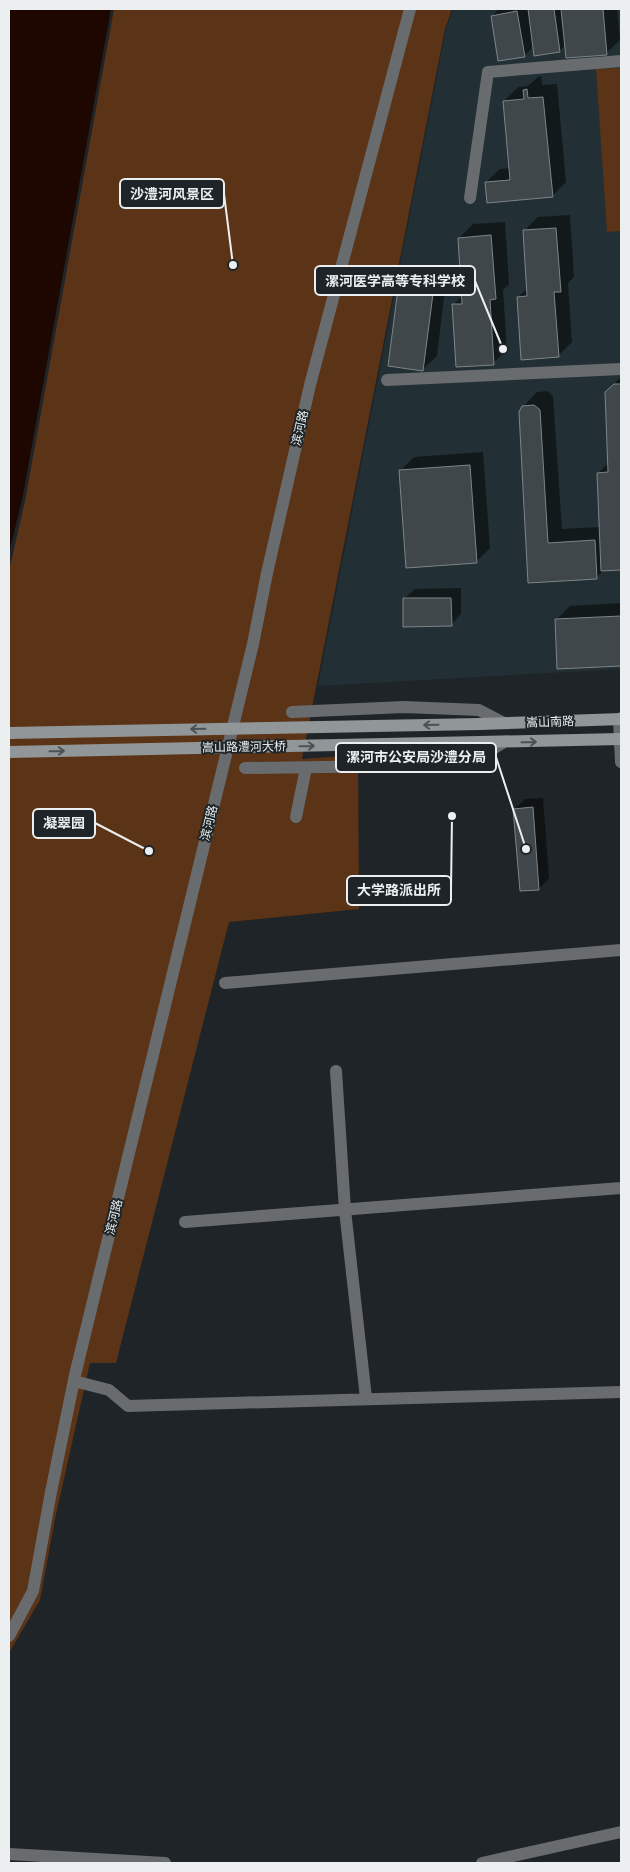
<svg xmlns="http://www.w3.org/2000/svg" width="630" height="1872" viewBox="0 0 630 1872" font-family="'Roboto Serif','Noto Sans SC',serif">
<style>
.built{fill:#222f34}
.green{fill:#5b3316}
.water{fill:#1d0700}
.shadow{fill:#0007}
.building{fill:#40474a;stroke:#7e8589}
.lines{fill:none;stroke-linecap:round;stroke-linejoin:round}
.minor{stroke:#696c6e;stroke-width:12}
.secondary{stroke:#919698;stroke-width:12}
.secondary-bridge{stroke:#919698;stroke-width:12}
.oneway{stroke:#4c5254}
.labels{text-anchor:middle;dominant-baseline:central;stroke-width:4;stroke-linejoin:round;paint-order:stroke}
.street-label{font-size:12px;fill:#ebeff0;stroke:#1e2427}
.leader{fill:none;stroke:#ebeff0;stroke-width:2}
.callout-dot{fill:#ebeff0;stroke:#1e2427;stroke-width:2}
.callout{fill:#1e2427;stroke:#ebeff0;stroke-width:2}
.callout-label{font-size:14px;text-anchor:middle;font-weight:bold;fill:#ebeff0}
</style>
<rect width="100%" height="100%" fill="#1e2427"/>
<path class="built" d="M453,9h168v660l-303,17 128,-657z"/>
<path class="green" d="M114,9h338l-7,20 -143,730 56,-4 1,154 -130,13 -113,441h-26l-35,156 -15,81 -31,53v-1082l16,-70z
M621,68v163l-14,1 -11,-163z"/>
<path class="water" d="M9,9h102l-89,491 -13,53z"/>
<path class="shadow" d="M499,9h118l3,31 -14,13 -40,-9 -6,7 -26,-5 -10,10 -32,-40z
M541,76l1,9 15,-1 9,98 -14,14 -66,-14 14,-13 11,-1 -7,-67 14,-14 10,-1 10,-9z
M570,215l4,62 -6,6 4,59 -14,14 -40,-59 10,-9 -4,-57 14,-14z
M505,222l4,62 -6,6 4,60 -14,13 -40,-58 10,-10 -4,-57 14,-14z
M414,268l33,4 -10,84 -14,13 -23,-87z
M621,377v192l-17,1 -8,8 -67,3 -6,-174 14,-15 11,-1 5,6 9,132 38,-2 -2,-54 11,-11 -3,-70z
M483,452l7,96 -14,14 -76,-91 14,-14z
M461,588v26l-10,11 -47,-26 11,-10z
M621,603v61l-62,3 -3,-47 14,-14z
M543,798l6,80 -10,11 -24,-80 10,-10z"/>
<path class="building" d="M528,9h26l6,43 -26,4z
M561,9h42l4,46 -41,3z
M517,11l8,46 -27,4 -7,-45z
M527,89l1,9 15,-1 10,100 -66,6 -2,-21 25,-2 -7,-79 21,-2 -1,-9z
M556,228l5,64h-7l5,65 -38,3 -4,-63 10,-1 -4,-66z
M491,235l5,64 -6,1 4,65 -38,2 -4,-63h10l-4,-66z
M399,281l35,5 -11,85 -35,-5z
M614,384h7v186l-20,1 -4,-98 11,-1 -3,-80z
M534,405l6,5 8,133 47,-3 2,39 -69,4 -9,-171 3,-6z
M470,465l7,98 -71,5 -7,-98z
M403,598h48l1,28 -49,1z
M621,616v50l-64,3 -2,-50z
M533,807l6,83 -19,1 -7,-82z"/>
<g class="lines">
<path class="minor" d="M470,198l18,-126 133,-11
M387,380l234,-11
M292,712l112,-5 75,3 25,13
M621,718l-2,1 2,43
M245,768l221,-3 38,-23
M296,817l10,-49
M225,983l396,-33
M336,1071l9,139 21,188
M185,1222l436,-34
M74,1381l35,9 19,16 493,-14
M9,1636l24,-45 18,-99 24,-117 178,-731 14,-71 43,-188 100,-376
M9,1854l156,9
M482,1863l139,-31"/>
<path class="secondary" d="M480,724l141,-5
M480,742l141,-3"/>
<path class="secondary-bridge" d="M9,733l471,-9
M9,752l471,-10"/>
</g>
<defs><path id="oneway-shaft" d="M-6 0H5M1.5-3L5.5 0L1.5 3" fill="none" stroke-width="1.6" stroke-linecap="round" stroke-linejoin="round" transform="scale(1.25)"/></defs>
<g class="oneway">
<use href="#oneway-shaft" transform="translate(431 725) rotate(179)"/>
<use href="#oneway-shaft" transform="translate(198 729) rotate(179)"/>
<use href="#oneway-shaft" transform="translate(529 742) rotate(-1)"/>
<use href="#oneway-shaft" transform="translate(307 746) rotate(-1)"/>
<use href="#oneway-shaft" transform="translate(57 751) rotate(-1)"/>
</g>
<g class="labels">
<g class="street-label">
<text transform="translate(300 428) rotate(-77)">滨河路</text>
<text transform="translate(550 722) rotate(-2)">嵩山南路</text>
<text transform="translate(244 747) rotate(-1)">嵩山路澧河大桥</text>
<text transform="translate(209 823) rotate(-76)">滨河路</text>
<text transform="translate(114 1217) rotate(-76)">滨河路</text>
</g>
</g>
<path class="leader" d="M233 265L224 194M503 349L475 281M526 849L496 757M149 851L95 823M452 816L451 890"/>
<g class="callout-dot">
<circle cx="233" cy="265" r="5"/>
<circle cx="503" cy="349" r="5"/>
<circle cx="526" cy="849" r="5"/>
<circle cx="149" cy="851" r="5"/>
<circle cx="452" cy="816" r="5"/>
</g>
<g class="callout">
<rect x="120" y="179" width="104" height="29" rx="5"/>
<rect x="315" y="266" width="160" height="29" rx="5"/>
<rect x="336" y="743" width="160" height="29" rx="5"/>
<rect x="33" y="809" width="62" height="29" rx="5"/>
<rect x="347" y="876" width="104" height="29" rx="5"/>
</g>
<g class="callout-label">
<text x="172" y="199">沙澧河风景区</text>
<text x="395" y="286">漯河医学高等专科学校</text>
<text x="416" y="762">漯河市公安局沙澧分局</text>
<text x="64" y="828">凝翠园</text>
<text x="399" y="895">大学路派出所</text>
</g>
<rect width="630" height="1872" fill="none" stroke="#ebeff0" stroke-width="20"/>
</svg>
